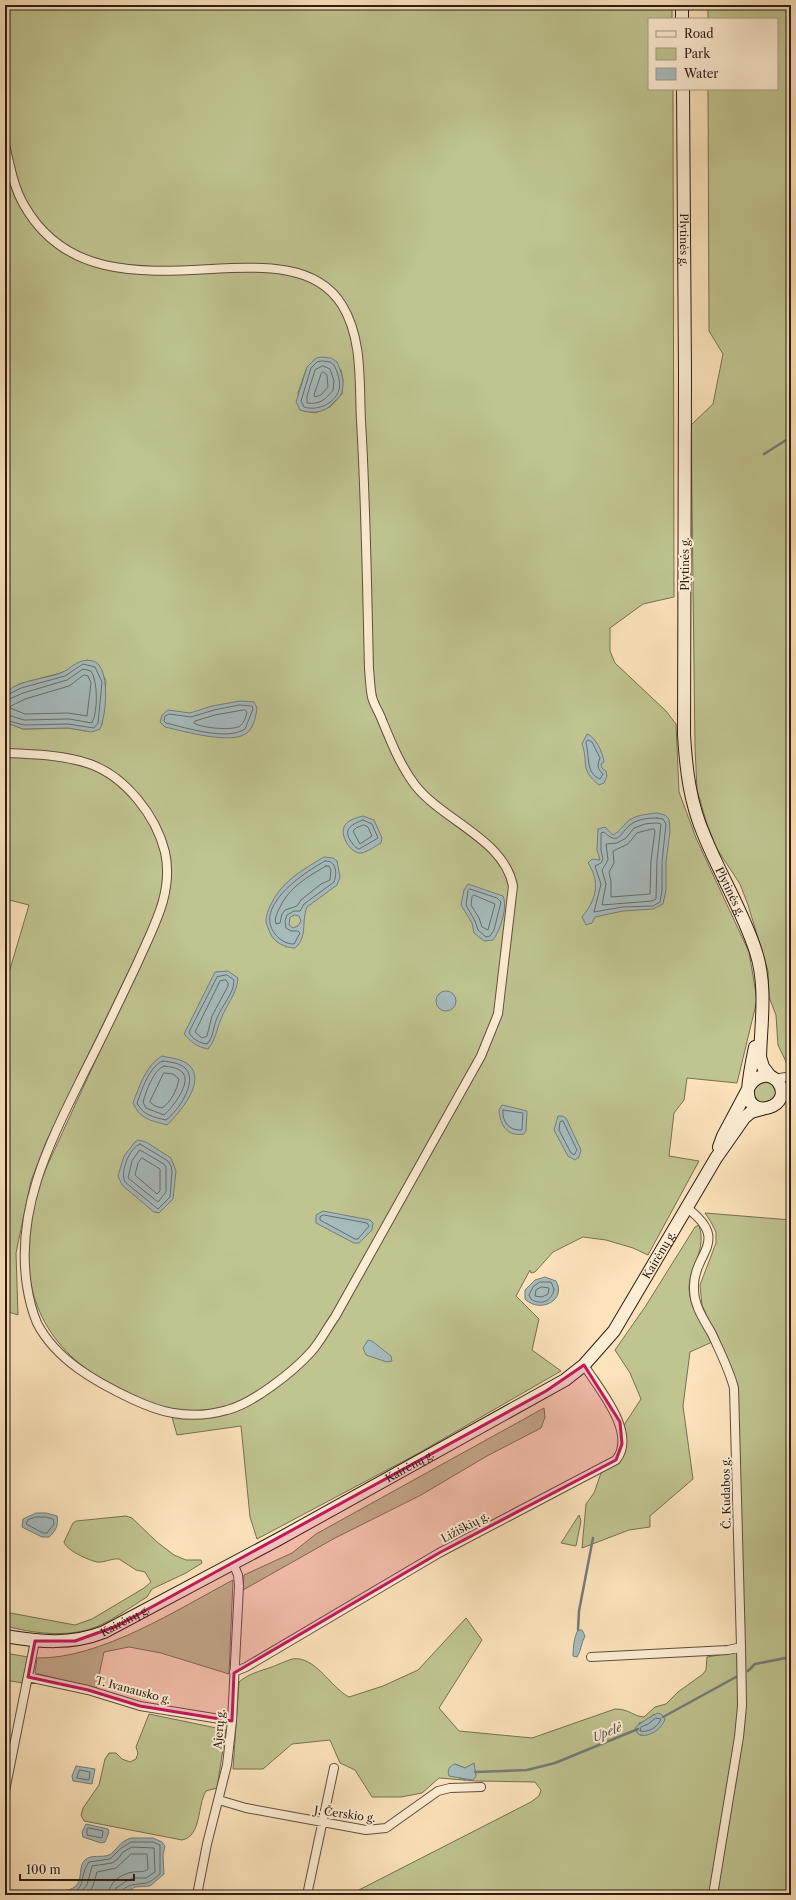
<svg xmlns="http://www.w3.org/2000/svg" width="796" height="1900" viewBox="0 0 796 1900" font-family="'Libre Caslon Text',serif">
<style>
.green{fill:#bfc490;stroke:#757053;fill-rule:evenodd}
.water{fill:#a5bbbc;stroke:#747c7a;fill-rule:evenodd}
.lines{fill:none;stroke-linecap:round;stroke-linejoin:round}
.shore{stroke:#686c69;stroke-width:1}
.stream{stroke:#747c7a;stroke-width:2.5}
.street-casing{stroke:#5f4e3f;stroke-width:10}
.secondary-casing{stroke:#2b1d16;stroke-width:14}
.street{stroke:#fdedd3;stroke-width:8}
.secondary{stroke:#fdedd3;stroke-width:12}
.marked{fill:#c2185b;fill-opacity:0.2;stroke:#c2185b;stroke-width:3;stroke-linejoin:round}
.labels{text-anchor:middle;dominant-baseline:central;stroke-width:4;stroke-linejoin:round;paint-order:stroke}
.street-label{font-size:11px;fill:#2b1d16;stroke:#fdedd3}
.water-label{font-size:12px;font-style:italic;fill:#565450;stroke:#fdedd3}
</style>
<rect width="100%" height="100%" fill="#fce3bb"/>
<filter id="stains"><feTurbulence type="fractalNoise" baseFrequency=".005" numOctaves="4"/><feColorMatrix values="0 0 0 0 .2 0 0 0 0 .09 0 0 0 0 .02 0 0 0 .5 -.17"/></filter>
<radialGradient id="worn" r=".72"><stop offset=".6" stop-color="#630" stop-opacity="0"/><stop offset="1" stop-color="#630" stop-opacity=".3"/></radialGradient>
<path class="green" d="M5,5h667v14h-23v70h24l1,508 -31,7 -33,24v23l5,12 51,48 10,13 3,68 17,46 53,114 8,48 -19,79 -1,4 -50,-5 -3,22 -10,13 -5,43 30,5 -51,94 -15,-7 -27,-8 -23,-3 -30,15 -18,20 -4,1 -1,-3 -14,26 23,23 -7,31 29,21 -144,83 -160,85 -7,-22 -9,-91 -64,9 -7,-25c-27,-10 -55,-22 -79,-38 -60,-41 -73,-104 -57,-172 3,-11 9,-23 13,-34l110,-239 -6,-2 -105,217 -15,39 -15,72 2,62 -13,-4v-325l24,-81 -24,-6v-177l18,7 45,-1 18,3 16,-6 4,-44 -9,-17 -10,-4 -23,12 -45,12 -14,10zM307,367l34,3 2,10 -1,14 -12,13 -15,6 -15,-3 -2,-17z
M708,5h83l-1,1065 -12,-25 -2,-30 -7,-18 -1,-26 -20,-66 -8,-21 -23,-35 -10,-25 -10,-34 -2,-43 -4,-322 22,-21 10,-50 -14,-23 -1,-242h69v-70h-69z
M754 1092a11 11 0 1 1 22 0a11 11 0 1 1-22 0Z
M705,1213l86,7v675h-442l182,-93 8,-6 2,-6 -6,-8 -59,-1 -37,-3 -17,15 -21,4h-29l-17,-27 -15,-7 -10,-23 -38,4 -29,25h-30l6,-87c9,-8 21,-11 33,-15 7,-3 14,-6 20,-8 23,-4 39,29 57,38l34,-11 35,-16 48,-52 16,22 -43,68 20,23 73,7 83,-29c15,0 17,7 29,8l11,-10 11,-3 12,-12 25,-18 3,-4 1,-13 24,-4 14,-5 -14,-280 -29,-63 -2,-20 16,-42v-11l-5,-10zM654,1714l-13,22 -2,-13 7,-2zM455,1764l10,4 9,-4 -9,16 -6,-2z
M699,1225c8,27 -9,38 -10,63 0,18 14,38 23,54l-22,10 -7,54 10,73 -43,37v11l-21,3 -47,18 4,-44 8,-11 7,-20 18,-13 6,-7 -1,-28 17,-26 -11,-26 -15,-23 30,-43 50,-80z
M544,1408l1,9 -4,11 -54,28 -66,39 -86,43 -92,52 1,-15 48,-22 24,-19z
M579,1515l2,6 -5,25 -15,-3z
M126,1516l6,2 25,24 17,13 12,5h15l1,3 -16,10 -34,16 -5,8c-15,9 -40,27 -54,31 -29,10 -59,5 -88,-2v-14l70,13 17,-6 52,-31 7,-6 -6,-10 -9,-2 -17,-11c-7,-1 -15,4 -22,3 -9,-2 -31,-12 -33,-20l9,-19 3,-2z
M233,1580l-4,94 -68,-21 -32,-6 -25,5 -8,37 -61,-16 2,-15c64,1 141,-49 196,-78z
M5,1653l23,4 -6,26 -17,-3z
M149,1714l77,16 -9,58 -11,3c-9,14 -4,45 -24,49l-98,-19 -3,-6 2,-7 16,-23 6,-26 4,-6h7l6,6 8,3 6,-3 2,-6 -2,-6z"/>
<path class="water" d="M322,357l9,1 6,4c4,9 8,20 5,30 -1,4 -5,7 -8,10 -10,11 -20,12 -34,8l-4,-8 11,-35 9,-9z
M82,661c5,-1 11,-1 15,2 13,11 9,53 3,66l-8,3 -24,-4 -45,1 -18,-7v-28c10,-14 43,-15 58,-22 7,-3 11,-9 19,-11z
M240,701l14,1 3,6c-1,8 -3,18 -9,24 -14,14 -65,-1 -83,-5l-5,-5 2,-7 6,-5 22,3 22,-7z
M587,734c9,3 16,19 17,28l-3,2 1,4 4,3 1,5 -3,7 -5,2c-20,-16 -10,-22 -17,-41z
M657,813l8,2 4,4 1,12 -4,31v28l-3,14 -10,5 -30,2 -28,6 -3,6 -6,2 -4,-8c14,-17 19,-34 6,-54l4,-4 8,1 -3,-10 1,-21 7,-2 8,8c6,-3 9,-8 14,-13 7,-7 21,-8 30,-9z
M363,816l11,4 8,18 -1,5c-6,3 -13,9 -20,10 -10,1 -21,-17 -17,-26 3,-7 12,-9 19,-11z
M324,857l9,1 4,3 3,16 -3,8 -30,22c-6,15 1,30 -12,41 -10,0 -21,-6 -25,-15 -1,-4 -4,-8 -4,-12 0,-5 2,-10 4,-15 11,-24 32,-36 54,-49zM295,915l4,1 2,5 -3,5 -5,2 -4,-3 1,-8z
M468,884l35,12c5,11 -3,35 -10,44l-9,1 -10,-8 -2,-10 -11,-18 3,-15z
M228,971l10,7c-1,16 -12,27 -17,41 -5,12 -5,20 -13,30 -11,-2 -17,-7 -24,-15l31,-62z
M436 1001a10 10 0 1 1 20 0a10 10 0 1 1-20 0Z
M162,1056c9,2 20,3 27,9 18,17 -10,48 -22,60 -17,-5 -26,-5 -34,-22 6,-16 13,-38 29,-47z
M502,1105l25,6 -1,20 -2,3c-17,3 -24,-9 -25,-24z
M558,1116h4l4,2 15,32 -2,7 -4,3 -7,-4 -14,-26z
M138,1140l8,2 25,16 5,13 -3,28 -14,14 -5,-1 -32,-27 -4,-9 6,-20 11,-14z
M323,1211l47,9 3,3 -1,7 -13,13h-5l-38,-20v-8z
M545,1277l11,4c11,19 -16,33 -31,18v-9l10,-10z
M368,1340l4,1 19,15 1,5 -5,1 -21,-7 -3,-7z
M36,1513h10l11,3c2,9 -2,16 -8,21h-7l-20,-10 1,-8z
M578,1630h4l3,6c-4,7 -4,16 -8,21l-4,-1c0,-8 1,-19 5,-26z
M658,1713l3,1 4,5c-3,10 -17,20 -27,15l-3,-6c2,-3 19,-14 23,-15z
M474,1763l2,13 -3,4 -24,-4c-2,-6 0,-10 6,-12l10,4z
M76,1766l19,3 -3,15 -19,-3 -1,-5z
M86,1824l22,5 1,3 -4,10 -4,1 -18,-6 -1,-5z
M131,1838h22l9,4 3,4 -2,9 1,19 -14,12 -15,1 -14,8h-74c8,-7 20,-1 29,-9 7,-7 2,-20 9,-26 6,-6 17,-2 24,-5 8,-4 9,-13 22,-17z"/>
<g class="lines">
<path class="shore" d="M323,361l7,1 4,3c4,8 7,17 5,25 -5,15 -23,21 -35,17l-3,-6 10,-33 6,-6z
M323,366l7,3 4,12 -1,9c-7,9 -13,15 -26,13v-7l8,-26z
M323,372l4,3 1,12 -7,8 -6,2 -1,-2 7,-21z
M84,675l4,1 3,7 -4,33 -19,-3 -43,1 -15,-6 1,-2 14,-7 44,-13z
M5,696l16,-8 44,-12 18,-12 12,3 7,15 -4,41 -4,5 -26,-4 -44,1 -19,-5
M5,701l18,-8 44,-13 16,-11 8,2c7,11 7,40 1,52l-23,-4 -45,1 -19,-6
M240,705l12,1 1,3 -8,20c-18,12 -58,-1 -79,-6l-2,-2 1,-5 4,-2 22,3 23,-7z
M245,710l2,2c-1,5 -3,11 -7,14 -7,5 -39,2 -46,-3l1,-2 20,-6z
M588,740l4,2 8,16c-3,8 -3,10 3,16l-3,5c-15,-6 -10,-23 -14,-36z
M657,818l6,1 3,5 -4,38v28l-2,12 -7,4 -31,1 -28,5 7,-28 -6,-18 6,-3 2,-4 -2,-9v-17l3,-1c15,14 15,2 26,-7 7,-6 18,-7 27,-7z
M363,820l9,4 6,14 -19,11c-5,-2 -6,-5 -9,-9 -7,-12 3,-16 13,-20z
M657,823l4,1 -4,37 -1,38 -4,2 -50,4 4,-21 -4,-14 6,-10 -2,-16 11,-1 9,-5 8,-10 11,-4z
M364,825l4,2 4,9 -12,8 -7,-13 3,-3z
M654,829l1,2 -4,29 -1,34 -39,3v-15l-2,-10 5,-9 -1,-12 15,-7 9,-11z
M325,861c12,-1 12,13 9,21l-30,22 -4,7h-6l-7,4 -2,6 1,7 5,3h7l2,2 -6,11c-8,0 -14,-4 -19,-10 -22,-28 30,-62 50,-73z
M326,866h3l2,4 -1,10 -9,4 -20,16 -4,6 -12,4 -3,4 -2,9 -4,1c-2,-6 1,-10 3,-15 9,-21 28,-32 47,-43z
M470,889l27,9 4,4 -7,28 -4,6 -4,1 -8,-7 -3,-9 -9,-16 2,-14z
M474,895l21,9 -7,26 -6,-3 -3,-9 -8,-13 1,-8z
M227,975l7,5c0,14 -12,25 -17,38 -4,9 -3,18 -10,26 -8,-1 -15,-5 -18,-12l28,-55z
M226,980l2,3v3l-16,30 -5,20 -5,2 -7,-6 25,-51z
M163,1061c7,1 18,2 23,8 12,14 -9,43 -20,51 -13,-3 -23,-5 -29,-17 5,-13 12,-37 26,-42z
M164,1066c6,1 13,1 18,6 11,10 -10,36 -18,43l-18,-7 -3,-6c3,-10 10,-32 21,-36z
M164,1073l9,1 6,5c-2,11 -8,23 -17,29l-7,-2 -5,-4z
M503,1110l20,3 -1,17c-13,1 -20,-8 -19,-20z
M563,1121l14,29 -3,5 -3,-2 -12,-23 1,-8z
M140,1144l28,17 3,5 1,6 -2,25 -12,12 -33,-27c-5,-10 4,-34 15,-38z
M140,1150l24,14 2,3v25l-8,10 -30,-24 4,-17z
M142,1158l18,11v22l-3,3 -22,-19 3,-12z
M324,1215l43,8 2,3 -11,13h-3l-35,-19v-3z
M540,1282h11l3,7c-2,12 -13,17 -23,10l-2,-4 4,-8z
M542,1287l7,1 -1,6 -6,3 -7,-1 1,-6z
M36,1517h10l7,2 1,5 -7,9h-4l-17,-9 2,-4z
M656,1718l5,1c-3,8 -13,14 -21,12l1,-4 7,-3z
M80,1770l10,2 -1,8 -12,-2z
M89,1828l14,3 -1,7 -15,-3v-6z
M63,1895c26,-3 15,-19 26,-33l21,-3 10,-10 11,-7h22l7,3v29c-4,3 -9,8 -14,9 -12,2 -15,0 -25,8l-1,4
M78,1895l9,-10 5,-19 20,-3 6,-4 5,-7 9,-5 22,1 1,24 -9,6h-13l-8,4 -9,6 -2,7
M88,1895l5,-9 4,-14 19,-4 15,-14h16l1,15c-5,4 -9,2 -15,3 -12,2 -24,10 -25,23"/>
<path class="stream" d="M764,454l27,-17
M578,1630l1,-19 14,-73
M748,1671l7,-7 36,-7
M663,1717l73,-40
M475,1772l52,-2 28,-7 83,-34"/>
<g class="street-casing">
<path id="street" d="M5,145c5,20 8,41 19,60 74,131 262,9 318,100 21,34 17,78 19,116 5,83 6,166 8,248 1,9 1,19 3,28 2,8 7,15 10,23 9,22 18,45 33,65 28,36 89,54 98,101l-15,128 -17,42 -146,261c-8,11 -15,25 -24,35 -18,20 -59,52 -84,58 -17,5 -37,6 -54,3 -14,-2 -28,-8 -41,-14 -36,-17 -76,-39 -95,-76 -5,-12 -8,-24 -10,-37 -12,-79 24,-146 58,-215 18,-35 35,-71 52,-107 16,-37 37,-71 28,-112 -9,-36 -39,-75 -75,-88 -26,-9 -57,-10 -85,-11
M775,1079l16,-3
M782,1097l9,-11
M591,1657l137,-7 13,-3 -7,-259c-5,-19 -14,-36 -22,-54 -8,-14 -18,-28 -18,-45 -2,-36 38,-47 -7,-81
M234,1672l12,-5 193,-114 177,-93c22,-27 -18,-72 -32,-95
M28,1677l60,13 52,16 92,15
M5,1791l30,-150
M219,1800l27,8 120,22 20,-2 52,-37 12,-3 31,-1
M197,1895l10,-51 20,-79 5,-44 7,-135 -1,-11 -5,-12
M307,1895l27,-127
M713,1895l26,-158 3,-31 -1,-59"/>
</g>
<g class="secondary-casing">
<g id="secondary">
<path d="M682,19v-14"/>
<path id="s1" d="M683,89l2,284 -1,362c2,34 6,68 20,100 16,40 39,76 52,117 11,34 5,71 4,105l3,10 7,9"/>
<path d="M719,1147l4,-11 25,-47c5,-12 20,-19 30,-7 18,24 -32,41 -30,8 1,-14 4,-29 7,-43"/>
<path id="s2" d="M5,1636c35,6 66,9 99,-4l173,-92 288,-160 19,-15 30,-34 102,-173 28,-40 7,-6 11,-3"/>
</g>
</g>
<use href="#street" class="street"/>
<use href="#secondary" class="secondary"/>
</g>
<path class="marked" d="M584,1365l36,57 2,22 -6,16 -177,93 -205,120 -2,48 -92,-15 -52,-16 -60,-13 7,-36h40l42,-15 429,-235z"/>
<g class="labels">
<g class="street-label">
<text stroke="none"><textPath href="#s1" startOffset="151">Plytinės g.</textPath></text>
<text transform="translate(685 564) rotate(-90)">Plytinės g.</text>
<text stroke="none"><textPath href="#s1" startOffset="811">Plytinės g.</textPath></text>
<text stroke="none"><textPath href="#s2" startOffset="784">Kairėnų g.</textPath></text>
<text stroke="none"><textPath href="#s2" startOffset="448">Kairėnų g.</textPath></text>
<text transform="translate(726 1493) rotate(-91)">Č. Kudabos g.</text>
<text transform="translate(465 1527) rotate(-28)">Ližiškių g.</text>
<text stroke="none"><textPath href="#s2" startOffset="124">Kairėnų g.</textPath></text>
<text transform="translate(133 1690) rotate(15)">T. Ivanausko g.</text>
<text transform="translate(219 1729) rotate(-85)">Ajerų g.</text>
<text transform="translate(345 1814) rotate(8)">J. Čerskio g.</text>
</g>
<g class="water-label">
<text transform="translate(607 1732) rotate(-22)">Upelė</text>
</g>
</g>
<rect width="796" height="1900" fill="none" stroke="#fce3bb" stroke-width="20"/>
<rect x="6" y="6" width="784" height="1888" fill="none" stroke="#2b1d16" stroke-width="2"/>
<rect x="10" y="10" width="776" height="1880" fill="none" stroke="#2b1d16"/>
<rect x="648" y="18" width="130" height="72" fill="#fdedd3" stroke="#a99a87"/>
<rect x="656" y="31" width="20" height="6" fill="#fdedd3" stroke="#a99a87"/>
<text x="684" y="38" font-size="12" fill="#2b1d16">Road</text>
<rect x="656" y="48" width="20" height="12" fill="#bfc490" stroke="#a99a87"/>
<text x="684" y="58" font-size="12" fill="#2b1d16">Park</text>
<rect x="656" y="68" width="20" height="12" fill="#a5bbbc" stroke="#a99a87"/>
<text x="684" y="78" font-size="12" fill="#2b1d16">Water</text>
<path d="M20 1874v6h114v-6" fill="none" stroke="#2b1d16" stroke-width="2"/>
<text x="26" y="1874" font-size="12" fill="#2b1d16" stroke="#fdedd3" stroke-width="3" paint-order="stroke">100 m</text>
<rect width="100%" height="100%" filter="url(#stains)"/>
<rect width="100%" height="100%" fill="url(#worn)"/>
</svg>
